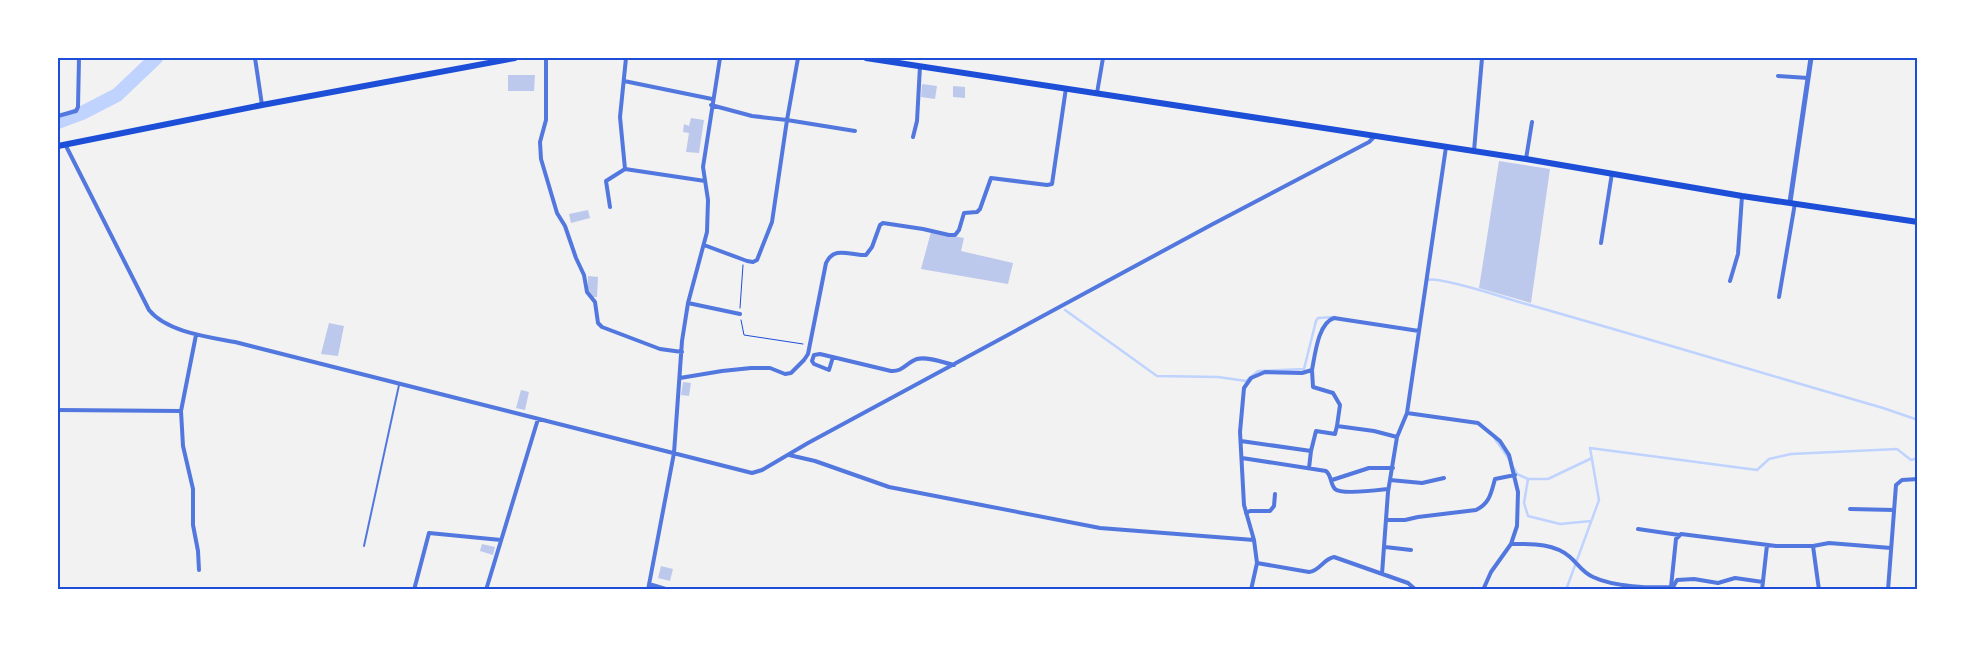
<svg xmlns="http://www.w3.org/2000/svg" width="1975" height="647" viewBox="0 0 1975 647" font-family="Barlow,sans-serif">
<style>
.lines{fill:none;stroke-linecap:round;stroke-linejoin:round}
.stream{stroke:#bfd3fe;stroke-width:2.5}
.river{stroke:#bfd3fe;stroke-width:14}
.building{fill:#bdc9ec}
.path{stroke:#1d4ed8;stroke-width:1}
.service{stroke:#5277de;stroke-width:2}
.minor{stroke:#5277de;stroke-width:4}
.tertiary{stroke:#5277de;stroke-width:5}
.primary{stroke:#1d4ed8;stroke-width:6}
.neatline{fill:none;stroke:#1d4ed8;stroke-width:2}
</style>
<rect width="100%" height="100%" fill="#f2f2f2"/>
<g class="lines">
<path class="stream" d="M1428,280c11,-4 74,17 91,22 121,34 242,71 364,106l35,12
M1065,310l92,66 61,1 28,4 12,-10 46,-2 12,-48 2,-3 17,-1
M1495,439l14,20
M1514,468l3,6 11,5 -4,24 4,13 32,8 31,-3
M1528,479h20l44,-21
M1566,590l33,-90 -9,-52 167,22 12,-11 22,-5 106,-5 14,11 7,-2"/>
<path class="river" d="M58,122l24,-9 35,-18 39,-37"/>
</g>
<path class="building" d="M508,75h27l-1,16h-26z
M922,84l15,2 -2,13 -14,-2z
M953,86l12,1v11l-12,-1z
M691,118l13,2 -5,33 -13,-1 3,-19 -6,-1 1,-8 5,2z
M1499,161l51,8 -19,134 -52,-15z
M588,210l2,8 -19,5 -2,-9z
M931,232l33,6 -3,13 52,12 -5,21 -87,-15z
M588,276l10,1 -1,20h-6l-3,-8z
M329,323l15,3 -6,30 -17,-2z
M683,382l8,1 -2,13 -8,-1z
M521,390l8,2 -4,18 -9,-2z
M482,544l13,3 -2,8 -13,-4z
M661,566l12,3 -3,12 -12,-3z"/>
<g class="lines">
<path class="path" d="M740,308l3,-43
M741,320l3,15 59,9"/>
<path class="service" d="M364,546l35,-161"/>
<path class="minor" d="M255,58l7,47
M546,58v62l-6,22 1,17 16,54 8,13 11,32 8,17 3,17 8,10 3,21 4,4 58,22 22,3
M1778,76l30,2
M624,81l88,18
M1097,93l6,-35
M711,105l41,11 35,4 11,-62
M58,116l18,-5 2,-4 1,-49
M913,137l4,-16 3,-55
M65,144l84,166c18,22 59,27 86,32l517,131 10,-3 46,-27 403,-218 158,-83 6,-6
M1446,147l-39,266 71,10 22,18 9,14 9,37 -1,34 -6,18 -20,28 -8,18
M1474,151l8,-93
M1526,159l6,-37
M625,169l-5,-52 6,-59
M610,207l-4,-26 19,-12 80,12
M1601,243l11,-70
M704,245l43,16 6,1 4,-2 15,-38 15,-102 68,11
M1730,281l8,-27 4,-58
M1779,297l16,-94
M688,303l52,11
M833,357l-4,13 -15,-6 -2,-3 2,-6 6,-1 71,17c12,1 16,-9 26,-12 11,-3 27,4 37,6
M1312,370l1,17 20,6 7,12 -3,21 37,5 23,6 10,-24
M680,378l42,-7 29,-3h19l15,6 6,-1 13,-13 4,-6 18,-91c8,-18 25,-7 40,-8l6,-8 8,-22 3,-2 40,6 26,6h6l4,-5 5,-17 13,-1 3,-3 11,-31 56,7 5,-1 14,-96
M58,410l123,1 15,-76
M181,411l2,35 10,43v36l5,26 1,19
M1241,441l70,10 5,-20 19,3 2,-8
M789,455l26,6 74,26 211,41 154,12
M1242,458l84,13c6,5 4,13 9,18 6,6 44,1 53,0
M1309,468l2,-17
M1332,480l37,-12h24
M1390,480l32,3 22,-5
M1850,509l44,1
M1246,513l4,-2h20l4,-5 1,-12
M1386,520h19l13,-3 58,-7c14,-7 15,-17 19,-31l20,-4
M1638,529l41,6
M1511,544c20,0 43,-1 59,13 8,7 13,16 23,20 21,10 57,11 80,10l2,3
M1813,546l6,44
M1385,547l26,3
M1257,563l52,9c11,-1 14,-13 25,-15l74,26 8,7
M1382,574l6,-82 9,-55
M649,584l20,6
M1671,587l5,-48 5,-5 95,12h37l16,-3 62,5
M1673,587l4,-7 17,-1 24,4 17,-5 28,4
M414,590l15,-57 72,7
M486,590l52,-171
M648,590l26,-137 8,-112 6,-38 19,-71 1,-32 -5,-33 17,-109
M1251,590l6,-27 -3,-23 -10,-35 -4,-73 4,-44 7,-10 14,-6 37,1 10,-3c3,-15 6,-47 22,-52l85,13
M1762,590l5,-45
M1888,590l8,-105 6,-5 16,-1"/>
<path class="tertiary" d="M1790,202l21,-144"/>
<path class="primary" d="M866,58l660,101 216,37 176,26
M58,146l204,-41 253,-47"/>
</g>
<rect width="1975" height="647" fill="none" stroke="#ffffff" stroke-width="118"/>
<rect x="59" y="59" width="1857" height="529" class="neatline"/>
</svg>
